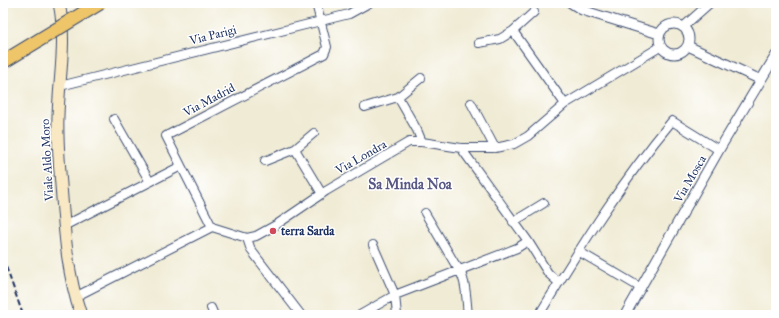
<svg xmlns="http://www.w3.org/2000/svg" width="779" height="318" viewBox="0 0 779 318" font-family="'IM FELL Great Primer',serif">
<style>
.lines{fill:none;stroke-linecap:round;stroke-linejoin:round}
.minor-casing{stroke:#3b4b70;stroke-width:10}
.tertiary-casing{stroke:#3b4b70;stroke-width:11}
.secondary-casing{stroke:#3b4b70;stroke-width:13}
.minor{stroke:#fff;stroke-width:8}
.tertiary{stroke:#fff;stroke-width:9}
.secondary{stroke:#f8e8c3;stroke-width:11}
.rail{stroke:#1b2f5e;stroke-width:2;stroke-dasharray:6 3;stroke-linecap:butt}
.trunk-bridge-casing{stroke:#3b4b70;stroke-width:15;stroke-linecap:butt}
.trunk-bridge{stroke:#eec569;stroke-width:13}
.poi-dot{fill:#d1495b;stroke:#fff;stroke-width:1.5}
.labels{text-anchor:middle;dominant-baseline:central;stroke-width:3;stroke-linejoin:round;paint-order:stroke}
.street-label{font-size:12px;fill:#1b2f5e;stroke:#fff}
.poi-label{font-size:12px;font-weight:bold;fill:#1b2f5e;stroke:#fff;text-anchor:start}
.quarter-label{font-size:14px;font-weight:bold;fill:#595986;stroke:#fff}
</style>
<rect width="100%" height="100%" fill="#fff"/>
<filter id="ink" filterUnits="userSpaceOnUse"><feTurbulence type="fractalNoise" baseFrequency=".025" numOctaves="2"/><feDisplacementMap in="SourceGraphic" scale="8" xChannelSelector="R" yChannelSelector="G"/><feConvolveMatrix kernelMatrix="1 2 1 2 8 2 1 2 1" color-interpolation-filters="sRGB"/></filter>
<filter id="wash" filterUnits="userSpaceOnUse"><feTurbulence type="fractalNoise" baseFrequency=".012" numOctaves="4" result="noise"/><feDisplacementMap in="SourceGraphic" scale="16" xChannelSelector="R" yChannelSelector="G"/><feGaussianBlur stdDeviation="0.9" result="paint"/><feColorMatrix in="noise" values="0 0 0 0 0 0 0 0 0 0 0 0 0 0 0 0 0 1.4 0 .05"/><feComposite in="paint" operator="in"/></filter>
<g filter="url(#wash)">
<rect width="100%" height="100%" fill="#f0ebd4"/>
</g>
<g filter="url(#ink)">
<g class="lines">
<g class="minor-casing">
<path id="minor" d="M534,12l-21,19 52,73
M683,27l27,-24
M479,43l21,-4 13,-8
M60,86l261,-65 28,-7 20,-11
M398,97l19,33 5,12
M471,103l24,45
M365,107l33,-10 23,-19
M114,119l36,63
M461,148l67,93 20,32 11,10
M295,149l27,45
M265,161l30,-12 19,-16
M425,213l30,51c12,13 11,35 13,51
M513,222l31,-19
M64,226l117,-60
M212,227l-46,-91 158,-82 3,-7 -11,-44
M247,238l4,12 50,65
M373,245l22,50 2,20
M578,251l63,37
M75,297l137,-70 35,11 9,-2 20,-11 50,-34 83,-49h13l39,6h34l19,-4 14,-8 37,-32 95,-57
M211,308l3,7
M360,315l35,-20 122,-47 11,-7
M539,315c41,-67 82,-133 133,-194l47,29"/>
</g>
<g class="tertiary-casing">
<path id="tertiary" d="M571,3l11,7 77,24
M659 39a15 15 0 1 1 30 0a15 15 0 1 1-30 0Z
M688,46l73,34
M625,315l94,-165 57,-95"/>
</g>
<g class="secondary-casing">
<path id="secondary" d="M59,3c8,38 0,75 -1,113 -1,27 2,54 4,82 3,41 6,78 19,117"/>
</g>
<use href="#minor" class="minor"/>
<use href="#tertiary" class="tertiary"/>
<use href="#secondary" class="secondary"/>
<path class="rail" d="M3,258l20,57"/>
<g class="trunk-bridge-casing">
<path id="trunk-bridge" d="M3,62l97,-59"/>
</g>
<use href="#trunk-bridge" class="trunk-bridge"/>
</g>
</g>
<circle class="poi-dot" cx="273" cy="231" r="4"/>
<g class="labels">
<g class="street-label">
<text transform="translate(213 35) rotate(-14)">Via Parigi</text>
<text transform="translate(209 100) rotate(-28)">Via Madrid</text>
<text transform="translate(361 157) rotate(-30)">Via Londra</text>
<text transform="translate(47 160) rotate(-93)">Viale Aldo Moro</text>
<text transform="translate(690 179) rotate(-60)">Via Mosca</text>
</g>
<g class="poi-label">
<text x="281" y="231">terra Sarda</text>
</g>
<g class="quarter-label">
<text x="410" y="184">Sa Minda Noa</text>
</g>
</g>
<rect width="779" height="318" fill="none" stroke="#fff" stroke-width="16"/>
</svg>
